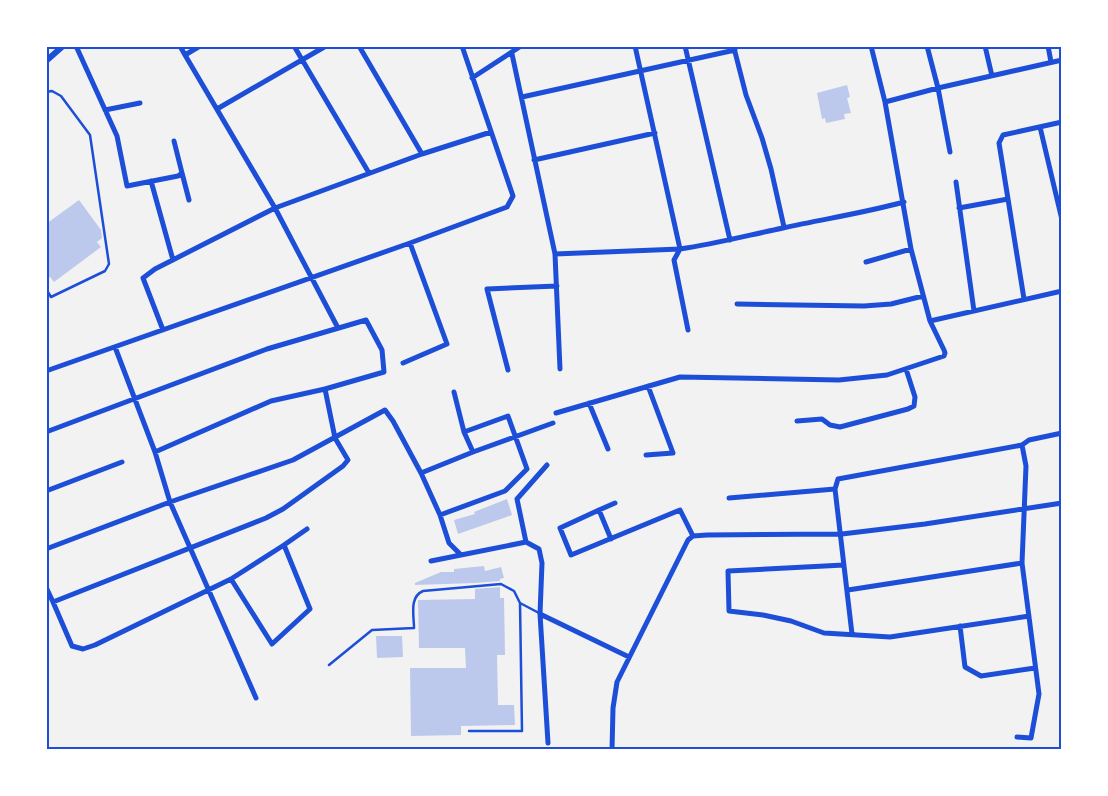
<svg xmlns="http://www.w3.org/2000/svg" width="1108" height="796" viewBox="0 0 1108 796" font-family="'Source Sans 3',sans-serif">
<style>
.building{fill:#bdc9ec}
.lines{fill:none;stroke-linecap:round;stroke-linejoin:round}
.service{stroke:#1d4ed8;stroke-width:2.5}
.minor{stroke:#1d4ed8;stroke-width:5}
.tertiary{stroke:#1d4ed8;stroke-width:6}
.neatline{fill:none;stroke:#1d4ed8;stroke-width:2}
</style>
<rect width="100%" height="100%" fill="#f2f2f2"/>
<path class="building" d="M847,85l3,12 -3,1 4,15 -7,1 1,5 -19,4 -1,-5 -3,1 -5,-26z
M79,200l22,30 1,8 -5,4 4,5 -47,35 -4,-5 -4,2v-55z
M507,499l5,16 -54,19 -4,-14 21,-6 -1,-2z
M484,566l1,5 16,-4 3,11 -4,1v2l-25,2 -60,2v-2l26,-11h13v-3z
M500,587v11h4l1,57h-8l1,50h16l1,20 -54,1v9l-50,1 -1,-68h56l-1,-20h-46l-1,-48 57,-1v-10z
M376,636h26l1,21 -26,1z"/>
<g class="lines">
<path class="service" d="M46,92l6,-1 9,5 29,39 19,129 -4,7 -54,26 -5,-8
M329,665l43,-35 42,-2c0,-13 -5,-31 9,-37l78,-7 13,7 6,12
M469,731h53l-2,-128 19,10"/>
<path class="minor" d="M76,46l41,90 10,50 51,-10 4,-3 -8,-32
M180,46l5,9
M200,46l-15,9 90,153 63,120
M294,46l75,127
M359,46l63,108
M635,46l45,203 -6,11 14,70
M685,46l45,194
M871,46l14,56 26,147 19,72 132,-30
M927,46l11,42 12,64
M985,46l7,30
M1048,46l3,16
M734,48l12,47 16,43 9,31 13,58
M512,54l43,200 125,-5c35,-5 69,-14 103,-21 40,-9 81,-15 121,-26
M472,78l49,-32
M522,97l213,-47
M885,102l53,-14 124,-28
M217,109l109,-63
M105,110l35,-7
M1040,127l22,93
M534,160l121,-27
M182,173l7,27
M151,181l22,79
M956,182l18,129
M1008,199l16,100
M959,208l49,-9 -9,-56 4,-8 59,-13
M555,254l5,115
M866,262l45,-13
M737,304l127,2 27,-2 32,-8
M163,330l-20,-52 12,-9 120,-61 147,-54 69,-22
M115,347l40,105 15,50 86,196
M403,363l44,-19 -37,-101
M508,370l-21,-81 70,-3
M46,371l364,-128 97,-36 6,-11 -51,-150
M454,392l10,40
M589,403l19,46
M556,413l124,-36 159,3 48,-5 57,-19 1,-3 -1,-3 -14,-29
M797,421l25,-2 8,6 10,2 68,-18 6,-3 1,-9 -9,-28
M46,432l221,-83 99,-29 16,30 2,22 -59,17
M1022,445l7,-5 33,-7
M473,452l80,-29
M646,455l27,-2 -25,-67
M421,473l52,-21 -9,-20 44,-16 19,53 -22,22 -65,24
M835,489l3,-10 184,-34 4,21 -4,97 17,131 -8,44 -14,-1
M46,491l76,-29
M729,498l106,-9 17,145
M599,510l16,-7
M611,539l-12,-29 -39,18 11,27 109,-45 13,26
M526,542l-9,-43 30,-34
M284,545l23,-16
M46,549l124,-47 123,-42 92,-50 8,11 28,52 19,42 9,28 12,12 65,-13 13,7 3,14 -2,51 89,43
M431,561l30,-6
M844,565l-116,6 1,40 34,4 28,6 33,12 66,4 139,-21
M46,587l7,15 213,-84 17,-9 60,-43 5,-6 -13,-22 -10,-49 -54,12 -116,51
M848,590l174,-27
M53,602l19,44 11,3 12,-4 136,-66 53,-34 26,64 -38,35 -41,-65
M540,614l8,129
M960,626l5,41 16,9 54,-8
M612,750l1,-42 4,-26 71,-142 5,-4 14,-1 135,-1 83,-10 137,-21"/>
<path class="tertiary" d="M46,61l17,-15"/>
</g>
<rect width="1108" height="796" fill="none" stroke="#ffffff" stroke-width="95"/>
<rect x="48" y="48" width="1012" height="700" class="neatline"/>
</svg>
